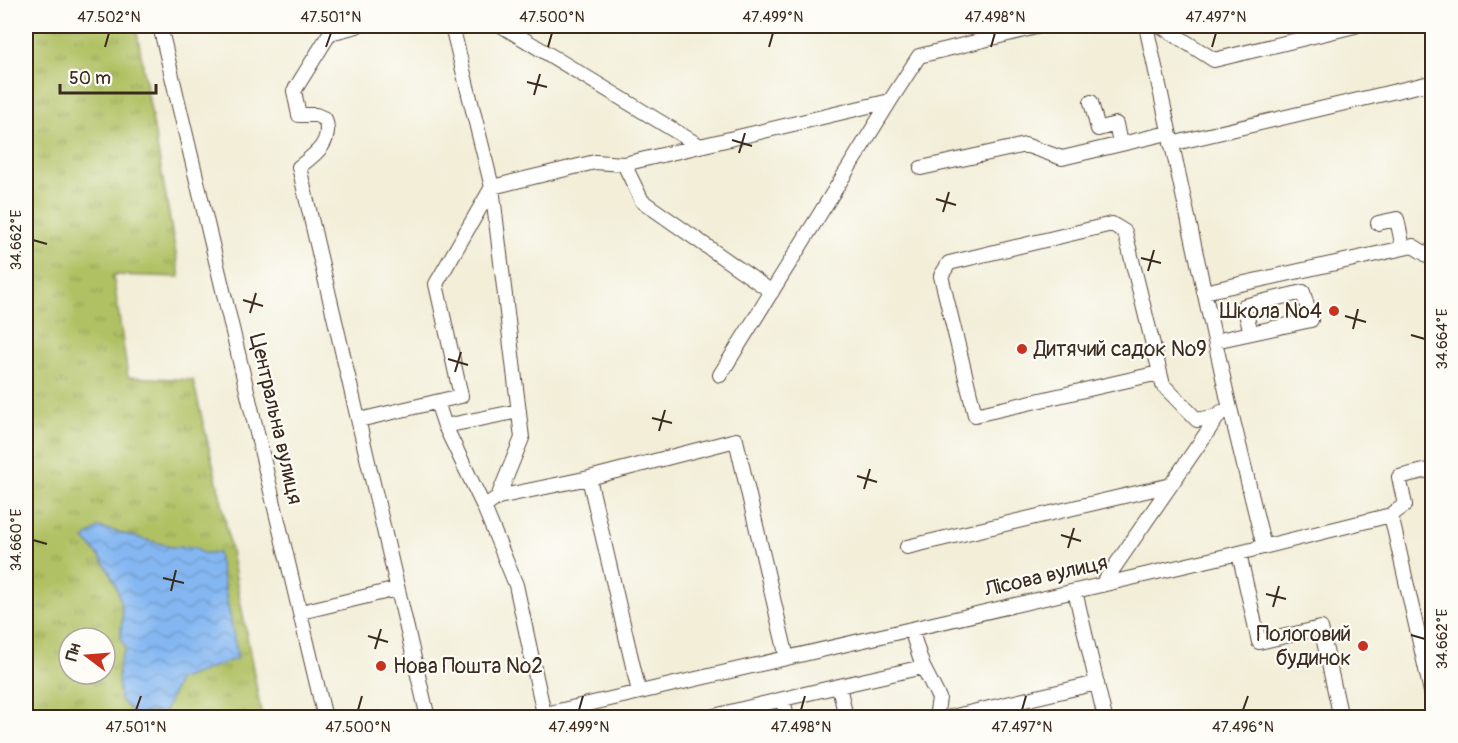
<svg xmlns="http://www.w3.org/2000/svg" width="1458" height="743" viewBox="0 0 1458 743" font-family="Pangolin,sans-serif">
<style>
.park{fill:url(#park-tufts);stroke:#767641;stroke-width:1.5;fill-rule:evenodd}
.water{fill:url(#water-waves);stroke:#607088;stroke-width:1.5}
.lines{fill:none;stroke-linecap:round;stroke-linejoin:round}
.minor-casing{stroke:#56473a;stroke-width:16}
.minor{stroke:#fff;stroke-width:14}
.ticks{fill:none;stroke:#3b2a1e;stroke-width:2}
.poi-dot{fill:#c8321e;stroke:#fdfcf7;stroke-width:2}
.labels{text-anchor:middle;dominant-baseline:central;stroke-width:4.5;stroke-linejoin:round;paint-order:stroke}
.poi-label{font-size:21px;fill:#3b2a1e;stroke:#fdfcf7;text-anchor:end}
.street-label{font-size:21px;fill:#3b2a1e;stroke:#fdfcf7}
.neatline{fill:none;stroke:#3b2a1e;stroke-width:2}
.ticks-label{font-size:15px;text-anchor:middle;fill:#3b2a1e}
</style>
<defs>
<pattern id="park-tufts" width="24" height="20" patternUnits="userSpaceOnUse" patternTransform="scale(1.5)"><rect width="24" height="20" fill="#b0c164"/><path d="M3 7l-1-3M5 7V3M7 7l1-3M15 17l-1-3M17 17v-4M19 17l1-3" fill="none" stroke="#909d52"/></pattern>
<pattern id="water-waves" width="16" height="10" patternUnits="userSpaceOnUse" patternTransform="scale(1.5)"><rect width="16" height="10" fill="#84b7f2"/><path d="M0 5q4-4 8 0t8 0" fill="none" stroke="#6d95c3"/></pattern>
</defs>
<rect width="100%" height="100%" fill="#fdfcf7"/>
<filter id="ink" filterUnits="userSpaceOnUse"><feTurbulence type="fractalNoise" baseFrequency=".0167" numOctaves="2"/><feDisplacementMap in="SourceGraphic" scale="12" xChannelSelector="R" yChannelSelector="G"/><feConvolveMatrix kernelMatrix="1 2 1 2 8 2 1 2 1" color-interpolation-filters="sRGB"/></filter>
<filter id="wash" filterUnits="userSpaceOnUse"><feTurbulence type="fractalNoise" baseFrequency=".008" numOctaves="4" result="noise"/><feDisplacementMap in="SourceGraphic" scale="24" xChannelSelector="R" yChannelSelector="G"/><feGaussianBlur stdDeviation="1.35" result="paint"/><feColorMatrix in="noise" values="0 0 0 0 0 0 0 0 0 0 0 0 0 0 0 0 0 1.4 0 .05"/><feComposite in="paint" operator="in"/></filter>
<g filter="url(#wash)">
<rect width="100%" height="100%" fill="#f2eed8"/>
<path class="park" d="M26,26h110l44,251 -67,-2 15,102 65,3 29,123 40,214h-236zM69,638h36v36h-36z"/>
<path class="water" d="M99,527l73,20h22l8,6h16l20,105 -60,22 -13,31 -30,3 -15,-14c-2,-19 -5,-34 6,-51 -11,-20 -1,-21 -4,-40 -4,-27 -19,-51 -38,-70z"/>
</g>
<g filter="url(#ink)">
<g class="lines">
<g class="minor-casing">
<path id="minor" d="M160,26l165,692
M357,26l-27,7 -36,58 5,24h17l9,4c8,23 -9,35 -26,48l129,551
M502,26l198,120 190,-45 29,-45 121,-30
M1146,26l82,374 36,147
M1161,26l53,34 141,-34
M1091,102l7,27 18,-5 4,20
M1171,144l255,-60
M624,164l18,37 130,91
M921,168l104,-23 37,13 106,-25
M1378,223l19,-4 6,29
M1204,292l209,-46 19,12
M1215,341l96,-21 -8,-28 -59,14 7,27
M1159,373l-184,42 -34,-139 8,-13 163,-39 13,8 38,153 34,35 21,-4
M720,375l170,-274
M437,402l8,24 39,81
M359,420l102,-24 -25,-112 56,-97 -40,-161
M445,426l74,-15
M498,497l24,-59 -30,-251 103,-25 29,2 76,-18
M1391,515l14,-10 -6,-28 33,-8
M907,547l264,-62
M1239,553l20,89 62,-14 20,90
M1102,585l119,-173
M1075,591l30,127
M301,612l96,-23
M923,667l16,31 -3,20
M839,686l84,-19 -12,-38
M639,692l-50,-214 147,-38 51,218
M783,699l56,-13 7,32
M544,714l-28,-129 -32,-78 14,-10 91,-19
M528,718l711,-165 152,-38 41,181
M706,718l77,-19 4,19
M947,718l150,-35"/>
</g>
<use href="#minor" class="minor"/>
</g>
</g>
<path class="ticks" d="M105,47l4,-14M326,47l5,-14M548,47l4,-14M769,47l4,-14M991,47l4,-14M1212,47l4,-14M527,82l20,5M534,95l6,-21M732,140l20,6M739,153l6,-20M936,199l20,6M943,212l6,-20M33,240l14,4M1141,258l20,5M1148,271l6,-21M243,300l20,6M250,313l6,-20M1345,316l21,6M1353,329l5,-20M1411,335l14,4M448,359l20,6M455,372l6,-20M652,418l20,5M659,431l6,-21M857,476l20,6M864,489l6,-20M1061,535l20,6M33,540l14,4M1068,548l6,-20M163,578l21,5M171,591l5,-21M1266,594l20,5M1273,607l6,-21M1411,635l14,4M368,636l20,6M375,649l6,-20M136,710l5,-14M358,710l4,-14M579,710l4,-14M801,710l4,-14M1022,710l4,-14M1243,710l5,-14"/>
<g class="poi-dot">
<circle cx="1334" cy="311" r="6"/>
<circle cx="1022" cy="349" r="6"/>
<circle cx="1363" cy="646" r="6"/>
<circle cx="381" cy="666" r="6"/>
</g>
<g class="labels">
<g class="poi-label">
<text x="1322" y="311">Школа №4</text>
<text x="1034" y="349" text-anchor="start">Дитячий садок №9</text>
<text x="1351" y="634">Пологовий<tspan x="1351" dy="24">будинок</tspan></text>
<text x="393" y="666" text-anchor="start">Нова Пошта №2</text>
</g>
<g class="street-label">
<text transform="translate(276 419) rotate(77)">Центральна вулиця</text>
<text transform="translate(1046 576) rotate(-13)">Лісова вулиця</text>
</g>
</g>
<rect width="1458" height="743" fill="none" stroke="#fdfcf7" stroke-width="66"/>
<g transform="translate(87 656) rotate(286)"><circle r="28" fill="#fdfcf7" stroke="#afa8a0" stroke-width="1.5"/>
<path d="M0-4.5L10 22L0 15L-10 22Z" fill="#c8321e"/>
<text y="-9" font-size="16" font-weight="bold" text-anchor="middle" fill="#3b2a1e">Пн</text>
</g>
<path d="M60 84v9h96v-9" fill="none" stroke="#3b2a1e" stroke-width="3"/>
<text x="69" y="84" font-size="18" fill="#3b2a1e" stroke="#fdfcf7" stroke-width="4.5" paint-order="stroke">50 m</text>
<rect x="33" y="33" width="1392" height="677" class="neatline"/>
<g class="ticks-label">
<text x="109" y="22">47.502°N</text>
<text x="331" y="22">47.501°N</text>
<text x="552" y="22">47.500°N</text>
<text x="773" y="22">47.499°N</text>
<text x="995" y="22">47.498°N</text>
<text x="1216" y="22">47.497°N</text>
<text transform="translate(16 240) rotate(-90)" y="5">34.662°E</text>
<text transform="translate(1442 339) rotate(-90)" y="5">34.664°E</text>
<text transform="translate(16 540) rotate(-90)" y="5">34.660°E</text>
<text transform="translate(1442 639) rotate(-90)" y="5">34.662°E</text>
<text x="136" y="732">47.501°N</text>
<text x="358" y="732">47.500°N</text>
<text x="579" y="732">47.499°N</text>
<text x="801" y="732">47.498°N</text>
<text x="1022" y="732">47.497°N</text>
<text x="1243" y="732">47.496°N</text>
</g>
</svg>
